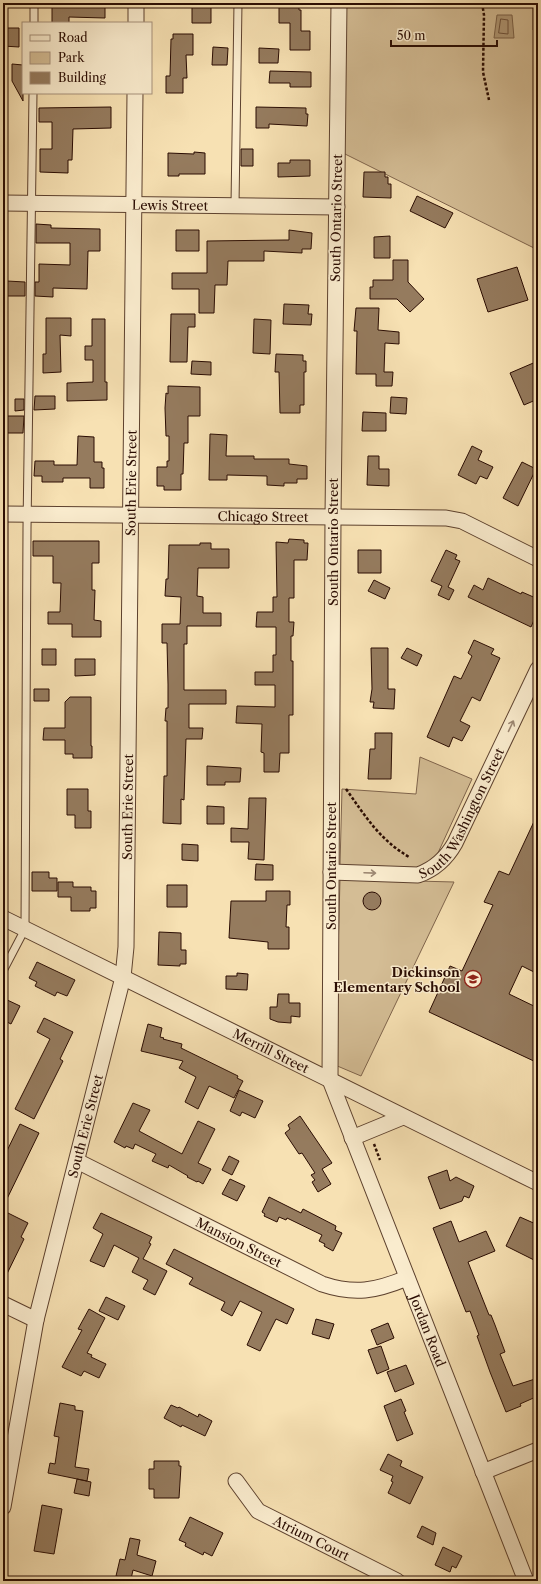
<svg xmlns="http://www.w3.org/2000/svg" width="541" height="1584" viewBox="0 0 541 1584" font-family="'Libre Caslon Text',serif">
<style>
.green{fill:#d4bd95;stroke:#7f644c}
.water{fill:#b19977;stroke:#7b6148}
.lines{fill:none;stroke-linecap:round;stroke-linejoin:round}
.shore{stroke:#6e523c;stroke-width:1}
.building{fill:#957b5e;stroke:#2a0c02}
.service-casing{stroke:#5d412e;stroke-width:9}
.minor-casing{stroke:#5d412e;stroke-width:17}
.path{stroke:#2a0c02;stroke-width:2.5;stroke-dasharray:3 2;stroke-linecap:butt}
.service{stroke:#faecce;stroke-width:7}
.minor{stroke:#faecce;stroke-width:15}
.oneway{stroke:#9c8772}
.labels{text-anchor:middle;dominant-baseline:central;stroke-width:3;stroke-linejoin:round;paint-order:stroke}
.street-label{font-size:13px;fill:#2a0c02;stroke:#faecce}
.poi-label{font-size:13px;font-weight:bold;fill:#2a0c02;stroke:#faecce;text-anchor:end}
</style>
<rect width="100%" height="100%" fill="#f7e1b3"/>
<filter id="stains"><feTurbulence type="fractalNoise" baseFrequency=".005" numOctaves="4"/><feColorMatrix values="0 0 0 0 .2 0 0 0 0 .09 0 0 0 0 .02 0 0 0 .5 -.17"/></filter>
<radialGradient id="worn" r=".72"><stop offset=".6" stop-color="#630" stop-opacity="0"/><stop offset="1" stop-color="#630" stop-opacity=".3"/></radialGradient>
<path class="green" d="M339,3h199v247l-201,-100z
M420,757l52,22 -41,89 -91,-3 2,-76 74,5z
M340,879l114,3 -93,194 -26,-11z"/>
<path class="water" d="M538,3v32l-5,-5v-23z
M497,15h15l2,23h-20z"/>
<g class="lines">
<path class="shore" d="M501,19l7,1v14l-9,-1z"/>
</g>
<path class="building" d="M81,3h24v15l-36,-1v6h-17v-19h29z
M192,3h19v20h-19z
M288,3h11v7h2v21h9v19h-20v-27h-11v-17h9z
M3,28h16v19l-16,-1z
M173,34h20v21h-7l1,23h-4v15h-17v-17h4l1,-37h2z
M213,47l15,1 -1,17h-15z
M259,48l20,1 -1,14h-19z
M12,64l11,1v36l-11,-20z
M270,71l41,1v15h-21v-4h-21z
M111,107v21l-38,1 -1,31h-4v13l-28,-1v-23h12v-27h-13v-14z
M256,107l50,1v6h2l-1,12 -38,-2v4h-13z
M241,149h12v17h-12z
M194,152l11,1v21h-26v2h-11v-23l26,1z
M290,160h20v16l-32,1v-14h12z
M364,172h21v5h3v7h3v14l-28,-1z
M417,196l36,17 -8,15 -35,-17z
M36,224l15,1v3l49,1v22h-12l-1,38 -34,-1v9l-18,-1v-14h4v-18l31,1v-22h-34z
M176,230h23v21h-23z
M289,230l23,3 -1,16h-9v4l-38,-2v10h-36l-1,24h-12l-1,28h-15v-24h-27v-16h35v-32l78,-1h4z
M390,236v22h-16v-21z
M393,260h15v22l16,17 -14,13 -13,-13h-27v-12h3v-7h20z
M517,267l11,33 -40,12 -11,-33z
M7,281l18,1v14h-19z
M284,304l25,1 -1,9h4l-1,11 -28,-1z
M356,308h23l-1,22 21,2v12l-14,-1 -1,29h9l-1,14h-16v-12h-20l1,-43h-3z
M171,314h24v13h-7l-1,35h-17z
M46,318h25v18l-11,-1 1,37 -18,1v-19h3z
M92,319h13v63h2v18l-40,1v-18l26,-1v-22h-8v-14h7z
M254,319l17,1 -1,34 -17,-1z
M276,354l27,1v6h3v11h-2v33h-4v8h-20l-1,-41h-4z
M192,361l19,1v13l-20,-1z
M538,361v38l-14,6 -14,-32z
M168,386l32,1v29h-12v27h-4l-1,31h-2v16h-17v-4h-7v-19h10v-6h2v-25h-3l-1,-28 1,-15 2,1z
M35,396h20v13l-21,1z
M391,397l16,1 -1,16 -16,-1z
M15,399h9v11l-9,1z
M363,412l23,1v18h-24z
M3,416h21l-1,17h-20z
M210,434l17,1 -1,21h28v3h35v5l18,2v13h-10v4h-13v3l-17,-1v-9l-40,-1v5h-18z
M78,436l16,1v25h8v6h2v20h-14v-10h-27v4h-21v-6h-8l1,-15h19v4h23z
M472,446l10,5 -4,9 15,7 -6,12 -7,-3 -4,8 -18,-9z
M368,456h11v13h10v17l-22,-1z
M522,462l14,7 -18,37 -15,-8z
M289,539l15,1v3h4l-1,17h-13v38h-5v24h5l-1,14h-2v25h2v54h-4v38h-9l-1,19h-15v-19l-3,-1 1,-28 -26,-1 1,-17 38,1v-22h-20v-13h18v-17h3v-28h-20l1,-15h16v-15h4l-1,-55 12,1z
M33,541h66v22h-7v27h3l-1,30 7,1v16h-29v-13h-24v-12h12l1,-29h-8v-27h-20z
M200,543h11v6h18v19h-31l-1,28 6,1v16h18v13h-34v18h-3v46h42v14h-37v24h14l-1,11h-16l-2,61 -3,-1v25l-18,-1 1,-47h3v-55h-2l1,-13h2v-24l-1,-41h-5v-19h18l1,-27 -16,-1 1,-17h2l1,-34h31z
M358,550h23v23h-23z
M446,550l11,5 -2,4 5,2 -12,26 6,3 -5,10 -11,-5 4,-9 -11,-5z
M488,578l33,16 1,-2 16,7v12l-7,16 -63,-30 6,-12 9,5z
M374,580l16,8 -5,11 -17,-8z
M474,640l20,9 -3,5 9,4 -20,43 -8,-4 -12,24 10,5 -8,15 -9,-4 -4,10 -22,-10 27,-61 7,3 11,-23 -4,-3z
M371,648h17v41h7l-1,20 -21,-1 1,-6h-4l2,-13z
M407,648l15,7 -5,11 -16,-8z
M42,649h14v16h-14z
M75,659h20v16l-20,1z
M34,689h15v12h-15z
M70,697h21v49h1v12h-19v-4h-8v-14h-22l1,-12h21v-26z
M375,733h17l-1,46h-23l2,-30h5z
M207,766l34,2 -1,14h-15v3h-18z
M67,789h21v22h3v17h-16v-13h-8z
M249,798h17l-2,62 -16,-1 1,-17h-18v-14l17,1z
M207,806l17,1v17h-17z
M538,813v161l-16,-8 -13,28 29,14v55l-109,-51 21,-46 12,5 31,-66 -9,-3 15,-31 10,4z
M182,844l16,1v16l-16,-1z
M256,864l17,1v15h-18z
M32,872h17v6h8v13h-25z
M58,882h15v5h18v4h5v17h-6v3h-19v-14h-13z
M167,885h20v22h-20z
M266,891h24v14h-3l-1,22h3v22h-21v-7l-39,-4 2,-37h35z
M363 901a9 9 0 1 1 18 0a9 9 0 1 1-18 0Z
M159,932l22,1v17h5v14h-6v2l-22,-1z
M37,962l38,18 -8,16 -10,-4 -2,4 -20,-10 2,-4 -8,-4z
M237,973l11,1 -1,16 -21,-1v-13h11z
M278,994h11v9h11v14l-9,-1v7l-13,-1 -8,-3v-12h7z
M3,998l17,8 -9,18 -8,-4z
M44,1018l29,14 -13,27 3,2 -29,58 -19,-10 35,-70 -13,-7z
M148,1024l14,4 -2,9 4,1 -1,1 19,5 -1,4 57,28 -1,2 6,3 -9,17 -25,-12 -11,23 -13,-7 11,-25 -17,-9 4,-7 -42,-10z
M239,1090l24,11 -8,17 -13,-6 -2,4 -10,-5z
M133,1103l17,7 -11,21 43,23 16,-33 17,8 -17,34 13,6 -8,15 -5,-3 -1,1 -10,-5 1,-1 -19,-11 -1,3 -16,-7 4,-7 -21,-10 -2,5 -7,-3 -1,2 -11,-6z
M300,1116l32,47 -10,6 9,15 -13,8 -6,-10 3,-2 -4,-5 4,-2 -13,-20 -3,1 -14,-21 5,-4 -2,-4z
M20,1124l19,9 -36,74v-48z
M229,1156l10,5 -7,14 -10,-5z
M447,1170l3,11 6,-4 18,9 -5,12 -5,-2 -2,5 -22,8 -12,-32z
M230,1179l15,7 -8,15 -15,-7z
M269,1197l32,16 2,-4 33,17 -1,4 7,3 -9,18 -9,-5 1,-2 -6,-3 3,-6 -35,-17 -1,2 -7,-3 -2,5 -13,-6 1,-2 -3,-2z
M6,1212l22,11 -7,14 3,2 -21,43v-63z
M101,1213l51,24 -3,6 2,1 -8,15 24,12 -12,24 -12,-6 5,-9 -16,-8 7,-14 -25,-13 -10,22 -14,-6 13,-27 -10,-6z
M520,1217l18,8v37l-32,-16z
M451,1221l8,21 27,-11 9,20 -27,11 21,53h2l4,10 10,27 -5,2 13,32 22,-7 3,8v9l-18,8 1,2 -15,6 -16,-40 -13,-36 2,-1 -9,-24 -4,1 -33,-84z
M174,1249l120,60 -7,15 -11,-5 -16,32 -13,-6 15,-33 -22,-11 -8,15 -11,-6 4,-8 -36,-18 4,-6 -27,-14z
M106,1297l19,9 -7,14 -19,-9z
M89,1309l16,9 -18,35 5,2 -1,2 15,7 -7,14 -15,-7 -3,5 -19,-9 20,-37 -4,-1z
M316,1319l18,5 -5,15 -17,-5z
M388,1323l6,15 -17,7 -6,-15z
M381,1346l8,23 -12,5 -9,-24z
M406,1365l8,19 -19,8 -8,-20z
M401,1399l5,12 -2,1 9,22 -16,7 -13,-35z
M60,1403l15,3v4l8,1 -8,56 14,2 -2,12 -39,-8 2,-10 5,1 4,-27 -5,-1z
M171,1405l7,3 1,-1 19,10 1,-3 13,7 -7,15 -23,-11 -1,2 -17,-9z
M388,1454l14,7 -2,5 23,11 -13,27 -22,-11 5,-11 -2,-1 2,-5 -13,-6z
M154,1461h25v5h2l-2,32h-25v-9h-5v-20h5z
M77,1479l14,3 -2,14 -15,-3z
M42,1505l20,4 -8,45 -20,-3z
M190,1517l33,16 -11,23 -8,-4 -1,3 -18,-9 1,-3 -7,-3z
M422,1526l14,7 -3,12 -16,-8z
M130,1538l10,2 -3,15 19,6 -4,15 -19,-6 -2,9 -15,-3 4,-17 5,1z
M443,1547l19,9 -6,12 -4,-2 -2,6 -15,-7z"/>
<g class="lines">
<g class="service-casing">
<path id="service" d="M34,23v-20
M235,205l3,-202
M3,971l22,-42 2,-400 6,-436"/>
</g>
<g class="minor-casing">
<g id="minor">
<path id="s1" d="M339,3l-6,514 -3,563 196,501"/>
<path d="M136,23v-20"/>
<path id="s2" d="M3,203l334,4"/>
<path id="s3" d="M3,514l443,4 16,3 76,38"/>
<path id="s4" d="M331,872l87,3c17,-6 28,-16 37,-32l83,-174"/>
<path id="s5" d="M3,918l535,265"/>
<path d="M352,1138l51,-21"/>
<path id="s6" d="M77,1161l245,123c33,11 53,7 85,-6"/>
<path d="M3,1304l33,16"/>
<path d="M483,1472l55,-22"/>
<path id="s7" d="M236,1481l22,30 139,70"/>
<path id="s8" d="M3,1507l33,-187 87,-343 3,-30 9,-854"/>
</g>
</g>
<path class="path" d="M482,3l2,12 -1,57 6,28
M346,789c20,28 33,50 63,68
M374,1144l6,16"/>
<use href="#service" class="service"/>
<use href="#minor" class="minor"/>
</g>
<defs><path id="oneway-shaft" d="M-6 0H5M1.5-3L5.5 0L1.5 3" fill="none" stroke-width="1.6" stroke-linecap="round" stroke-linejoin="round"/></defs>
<g class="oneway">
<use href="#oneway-shaft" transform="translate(511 726) rotate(-65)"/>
<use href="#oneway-shaft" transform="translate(370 873) rotate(2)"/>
</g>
<defs>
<g id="school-ring" transform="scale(0.9)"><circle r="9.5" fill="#faecce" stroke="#8f2418" stroke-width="1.5"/><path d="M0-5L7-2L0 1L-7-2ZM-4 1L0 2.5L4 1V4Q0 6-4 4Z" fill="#8f2418"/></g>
</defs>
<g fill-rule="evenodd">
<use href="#school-ring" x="473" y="979"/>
</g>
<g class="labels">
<g class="street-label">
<text stroke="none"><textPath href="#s2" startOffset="167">Lewis Street</textPath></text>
<text transform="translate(336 218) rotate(-89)">South Ontario Street</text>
<text stroke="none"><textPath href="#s8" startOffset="1038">South Erie Street</textPath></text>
<text stroke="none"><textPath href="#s3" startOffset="260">Chicago Street</textPath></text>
<text transform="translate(333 542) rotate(-90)">South Ontario Street</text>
<text stroke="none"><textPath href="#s8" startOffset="714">South Erie Street</textPath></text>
<text stroke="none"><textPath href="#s4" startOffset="165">South Washington Street</textPath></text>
<text transform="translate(331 866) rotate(-90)">South Ontario Street</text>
<text stroke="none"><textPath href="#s5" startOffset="299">Merrill Street</textPath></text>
<text stroke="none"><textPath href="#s8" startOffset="390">South Erie Street</textPath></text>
<text stroke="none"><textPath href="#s6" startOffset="181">Mansion Street</textPath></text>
<text stroke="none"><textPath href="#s1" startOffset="1346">Jordan Road</textPath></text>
<text stroke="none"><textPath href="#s7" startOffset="97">Atrium Court</textPath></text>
</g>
<g class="poi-label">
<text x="460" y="972">Dickinson<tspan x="460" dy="15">Elementary School</tspan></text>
</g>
</g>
<rect width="541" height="1584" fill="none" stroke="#f7e1b3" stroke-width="16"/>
<rect x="4" y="4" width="533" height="1576" fill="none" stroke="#2a0c02" stroke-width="2"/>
<rect x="8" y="8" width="525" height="1568" fill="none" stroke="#2a0c02"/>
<rect x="22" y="22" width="130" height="72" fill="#faecce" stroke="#a7927c"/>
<rect x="30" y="35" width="20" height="6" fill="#faecce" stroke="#a7927c"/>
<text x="58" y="42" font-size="12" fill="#2a0c02">Road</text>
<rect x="30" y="52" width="20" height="12" fill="#d4bd95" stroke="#a7927c"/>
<text x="58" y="62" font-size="12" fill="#2a0c02">Park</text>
<rect x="30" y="72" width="20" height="12" fill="#957b5e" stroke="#a7927c"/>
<text x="58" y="82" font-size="12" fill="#2a0c02">Building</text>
<path d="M391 40v6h106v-6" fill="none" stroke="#2a0c02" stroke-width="2"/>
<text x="397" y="40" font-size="12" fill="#2a0c02" stroke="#faecce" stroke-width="3" paint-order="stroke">50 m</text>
<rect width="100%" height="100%" filter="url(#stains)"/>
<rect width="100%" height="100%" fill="url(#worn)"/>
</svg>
